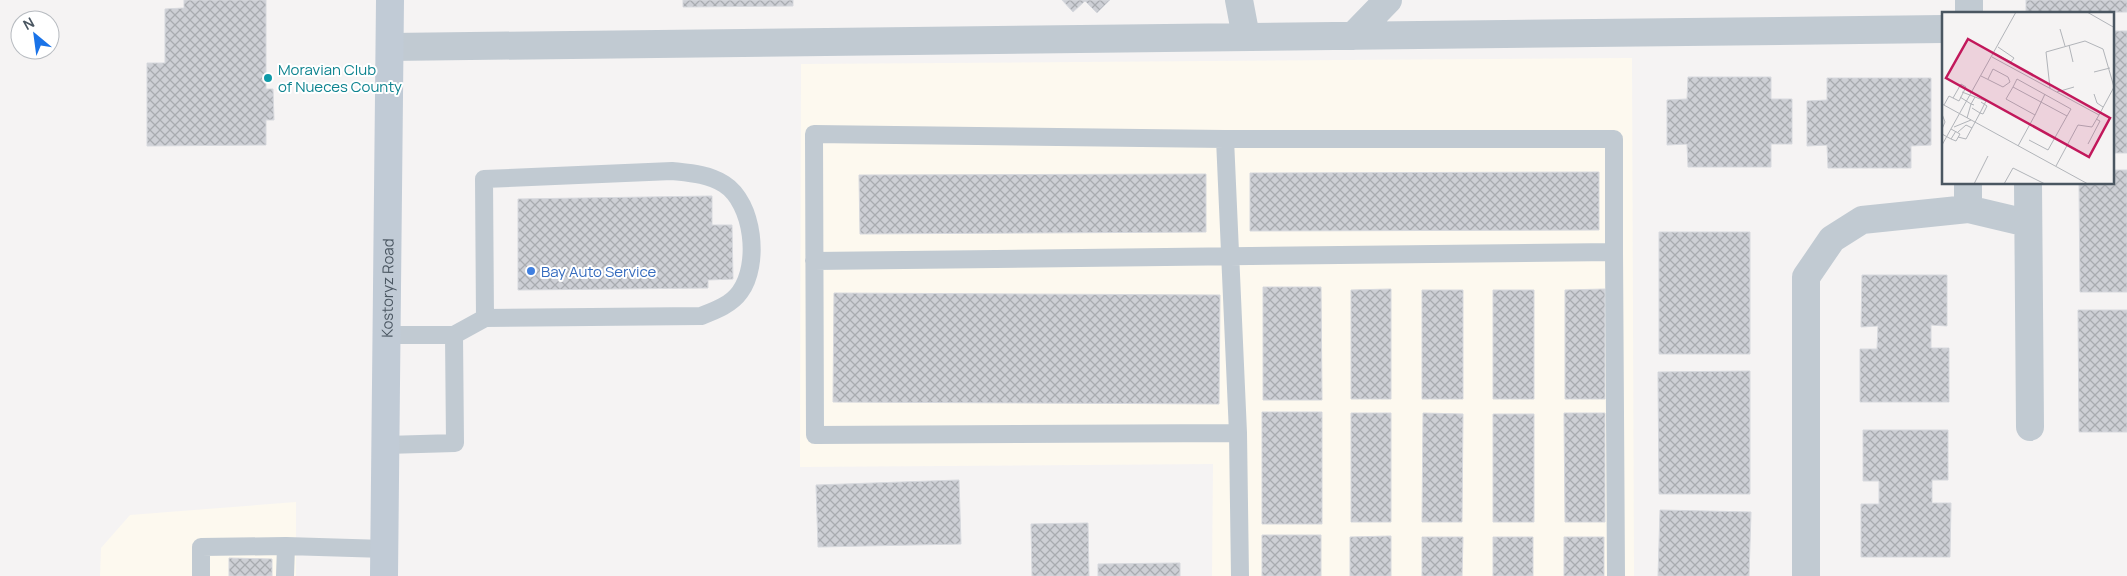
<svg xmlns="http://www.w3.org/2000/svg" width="2127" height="576" viewBox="0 0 2127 576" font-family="Manrope,sans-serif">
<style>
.commercial{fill:#fdf9ef}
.building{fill:url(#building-cross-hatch);stroke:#d7d9de}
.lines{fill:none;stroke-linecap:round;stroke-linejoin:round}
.service{stroke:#c1cad2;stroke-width:18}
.minor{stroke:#c1cad2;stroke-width:28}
.secondary{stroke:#c1cbd6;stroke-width:28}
.culture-dot{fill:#0f9aa8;stroke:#fff;stroke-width:2}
.shop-dot{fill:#3f7fe0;stroke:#fff;stroke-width:2}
.labels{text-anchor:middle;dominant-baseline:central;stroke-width:4;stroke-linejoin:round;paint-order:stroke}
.culture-label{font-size:15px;fill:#0d838f;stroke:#fff;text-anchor:start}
.shop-label{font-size:15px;fill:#366cbe;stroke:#fff;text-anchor:start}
.street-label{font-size:15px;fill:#4a5661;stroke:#fff}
.inset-road{fill:none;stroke:#b1b4b9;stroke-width:1}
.view{fill:#c2185b;fill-opacity:0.15;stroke:#c2185b;stroke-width:2.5}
.inset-edge{fill:none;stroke:#4a5661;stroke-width:2.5}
</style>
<defs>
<pattern id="building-cross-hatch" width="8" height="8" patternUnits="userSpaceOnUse" patternTransform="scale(1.25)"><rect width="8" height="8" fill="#cdcfd5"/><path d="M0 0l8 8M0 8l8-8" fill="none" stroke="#a8abb0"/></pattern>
</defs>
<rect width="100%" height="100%" fill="#f5f3f3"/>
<path class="commercial" d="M1632,58l2,518h-422l1,-112 -413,3 1,-403z
M296,502v74h-196l1,-28 29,-33z"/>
<path class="building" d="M184,0h82v89h7l1,31h-8v25l-119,1v-83h18v-54l19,-1z
M683,0h110v6l-110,1z
M1062,0h48l-13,13 -12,-12 -12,11z
M2026,0h101v12l-101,1z
M2113,31h14v122h-14z
M1688,77h83v22h21v45h-21v23h-83l-1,-23 -20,1v-45l20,-1z
M1827,78h104v67l-20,1v22h-83l-1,-23 -20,1v-45l20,-1z
M2113,170h14v122h-47l-1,-108h34z
M1599,172v58l-349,1v-58z
M1206,174v58l-346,2 -1,-59z
M712,196v29h20l1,54 -25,1v8l-190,2v-91z
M1659,232h91v122h-91z
M1862,275h85v51l-16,-1v23h18v54h-89v-53h17l1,-23 -17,1z
M1263,287h58l1,113h-59z
M1391,289v110h-40v-109z
M1605,289v110h-40v-109z
M1422,290h41v109h-41z
M1493,290h41v109h-41z
M834,293l386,2 -1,109 -386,-2z
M2078,310h49v122h-48z
M1750,371v123h-91l-1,-122z
M1262,412h60v112h-60z
M1351,413h40v109h-40z
M1423,413l40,1 -1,108h-40z
M1564,413h41v109h-40z
M1493,414h41v108h-41z
M1863,430h85v50h-16v23h19l-1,54h-89v-53h18v-23h-16z
M959,480l2,64 -143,3 -2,-62z
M1660,510l91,2 -2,64h-91z
M1088,523l1,53h-57l-1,-52z
M1262,535h59v41h-59z
M1391,536v40h-41v-39z
M1422,537h41l-1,39h-40z
M1493,537h40v39h-40z
M1564,537h40v39h-40z
M229,558l43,1v17h-43z
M1180,563v13h-82v-12z"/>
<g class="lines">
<path class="service" d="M1225,139l13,294
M1614,252l2,324
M814,261l800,-9v-113h-389l-411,-5 1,301 423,-2 2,143
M387,335h67l31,-17 216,-2c13,-5 30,-11 39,-24 20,-27 14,-89 -16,-108 -16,-10 -34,-11 -52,-13l-188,8 1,139
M386,445l69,-2 -1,-108
M286,546l99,3
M201,576v-29l85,-1 -1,30"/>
<path class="minor" d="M1239,0l7,37
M1969,14v-14
M1353,36l35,-36
M390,47l1553,-18
M2028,184l2,243
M1968,209l59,14
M1806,576v-299l26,-38 30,-19 106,-11v-25"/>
<path class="secondary" id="s1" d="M384,576l6,-576"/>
</g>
<circle class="culture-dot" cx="268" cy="78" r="5"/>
<circle class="shop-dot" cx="531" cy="271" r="5"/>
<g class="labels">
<g class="culture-label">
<text x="278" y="69">Moravian Club<tspan x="278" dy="17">of Nueces County</tspan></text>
</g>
<g class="shop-label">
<text x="541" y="271">Bay Auto Service</text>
</g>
<g class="street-label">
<text stroke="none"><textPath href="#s1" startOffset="288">Kostoryz Road</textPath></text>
</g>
</g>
<g transform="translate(1942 12)">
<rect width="172" height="172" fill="#f5f3f3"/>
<path class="inset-road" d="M145,0l28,16M118,17l5,17M127,33l4,17M52,41l17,9 3,-4 -16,-11M50,45l107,58 -7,12 -14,-2 -22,41M152,60l16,-4M39,64l22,11 7,-5 -2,-5 -15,-8 -5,10M71,75l54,29 4,-7 -54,-30 -4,8 -7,12 29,16 -17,31M108,76l-4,-36 39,-11 18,8 11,38 -15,28M115,80l17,-5M152,82l3,9 6,4M18,85l11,7 4,-7 -13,-5M33,85l11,4 -6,12M0,92l146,80M2,93l5,-9 10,5 7,-14 -5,-3 -8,14M38,101l3,1 4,-8 -6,-4M0,102l3,8 -3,7M93,103l10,-21M25,106l4,-14 3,1M12,115l17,-7M9,117l9,5 -4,7 -5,-2M16,120l8,-7 6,3M0,122l9,5 5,-8M16,125l8,2 14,-26 -8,-5M87,128l19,10 19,-34M146,132l12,-23 -4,-2M0,133l74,-133M32,172l14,-28M62,172l9,-16 32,16"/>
<path class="view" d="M26,27l142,79 -21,39 -143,-79z"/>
<rect width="172" height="172" class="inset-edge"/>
</g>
<g transform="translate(35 35) rotate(331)"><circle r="24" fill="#ffffff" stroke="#b7bbc0"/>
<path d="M0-4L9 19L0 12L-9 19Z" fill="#1a73e8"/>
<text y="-8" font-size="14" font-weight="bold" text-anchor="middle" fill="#4a5661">N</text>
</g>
</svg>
